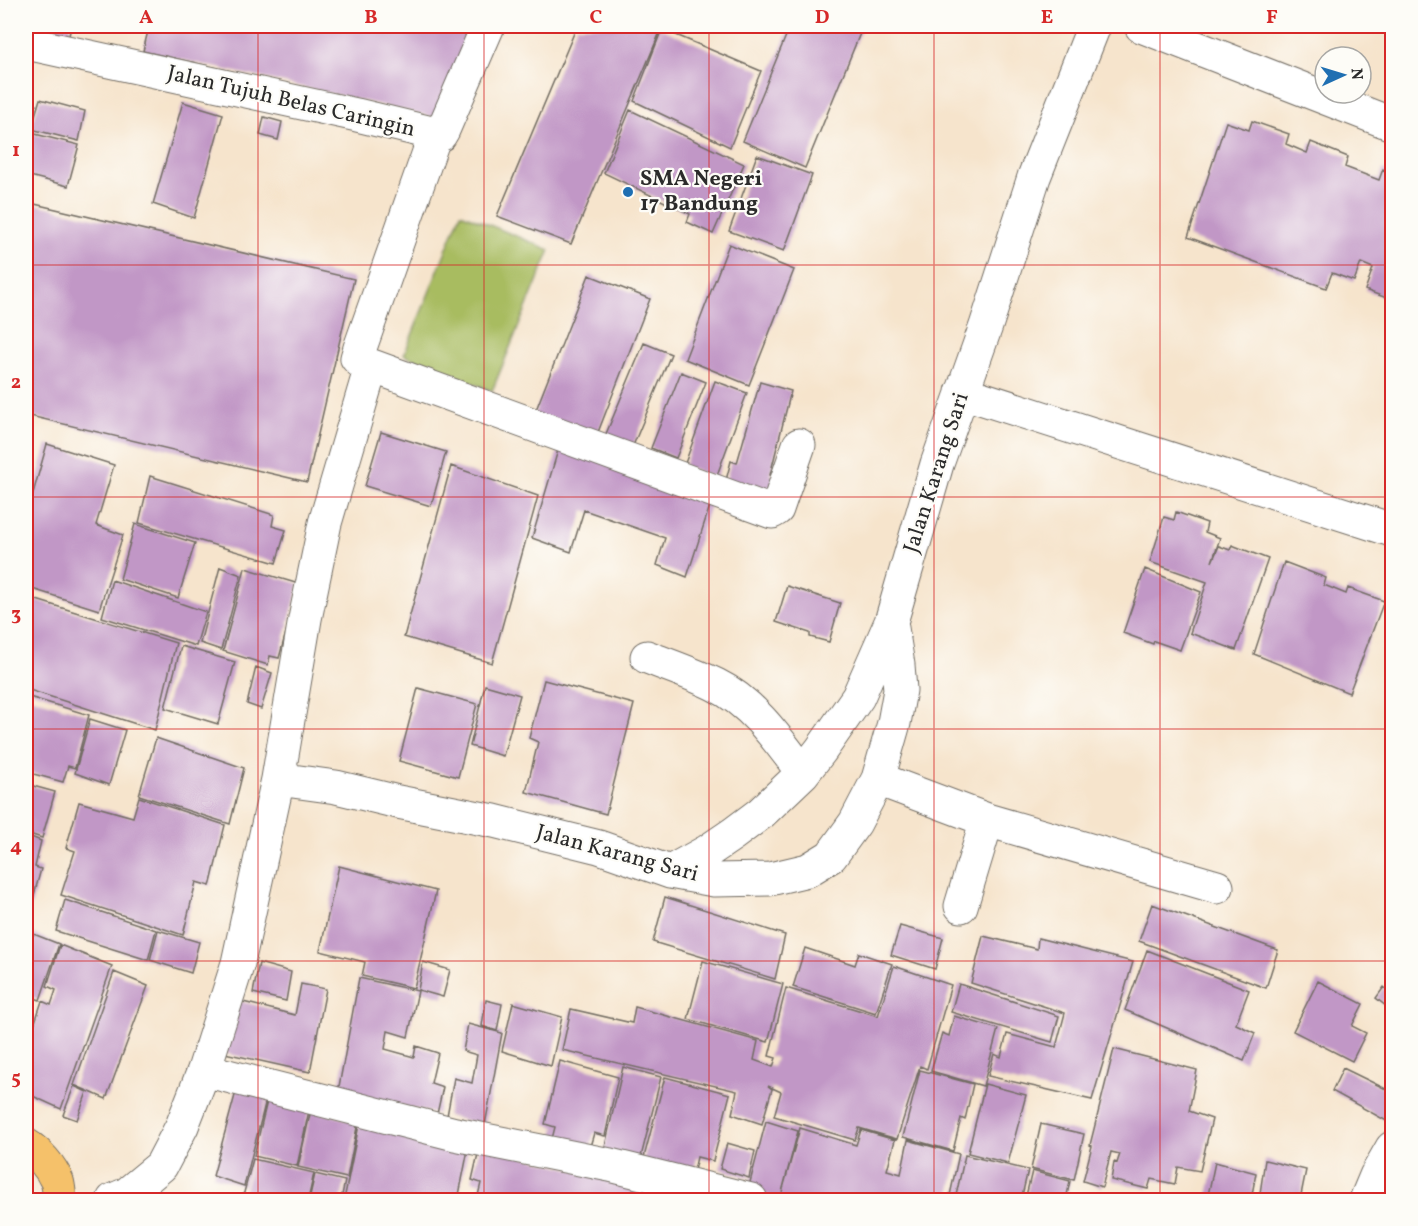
<svg xmlns="http://www.w3.org/2000/svg" width="1418" height="1226" viewBox="0 0 1418 1226" font-family="Vollkorn,serif">
<style>
.green{fill:#a8bc60;stroke:#6a7446;stroke-width:1.5}
.building{fill:#c197c6}
.lines{fill:none;stroke-linecap:round;stroke-linejoin:round}
.minor-casing{stroke:#726c63;stroke-width:35}
.major-casing{stroke:#726c63;stroke-width:35}
.minor{stroke:#fff;stroke-width:33}
.major{stroke:#f5c16b;stroke-width:33}
.grid{fill:none;stroke:#d62828;stroke-width:1.5;stroke-opacity:0.55}
.poi-dot{fill:#1f6fb2;stroke:#fdfcf7;stroke-width:2}
.labels{text-anchor:middle;dominant-baseline:central;stroke-width:4.5;stroke-linejoin:round;paint-order:stroke}
.street-label{font-size:22px;fill:#2b2b2b;stroke:#fdfcf7}
.poi-label{font-size:22px;font-weight:bold;fill:#2b2b2b;stroke:#fdfcf7;text-anchor:start}
.neatline{fill:none;stroke:#d62828;stroke-width:2}
.grid-label{font-size:20px;text-anchor:middle;font-weight:bold;fill:#d62828}
</style>
<rect width="100%" height="100%" fill="#fdfcf7"/>
<filter id="ink" filterUnits="userSpaceOnUse"><feTurbulence type="fractalNoise" baseFrequency=".0167" numOctaves="2"/><feDisplacementMap in="SourceGraphic" scale="12" xChannelSelector="R" yChannelSelector="G"/><feConvolveMatrix kernelMatrix="1 2 1 2 8 2 1 2 1" color-interpolation-filters="sRGB"/></filter>
<filter id="wash" filterUnits="userSpaceOnUse"><feTurbulence type="fractalNoise" baseFrequency=".008" numOctaves="4" result="noise"/><feDisplacementMap in="SourceGraphic" scale="24" xChannelSelector="R" yChannelSelector="G"/><feGaussianBlur stdDeviation="1.35" result="paint"/><feColorMatrix in="noise" values="0 0 0 0 0 0 0 0 0 0 0 0 0 0 0 0 0 1.4 0 .05"/><feComposite in="paint" operator="in"/></filter>
<g filter="url(#wash)">
<rect width="100%" height="100%" fill="#f6e4cc"/>
<path class="green" d="M461,213l89,37 -58,141 -88,-36z"/>
<g id="blocks">
<path class="building" d="M28,26h43l-2,10z
M170,26h312l-44,92 -295,-67 6,-24 20,4z
M577,26h81l4,1 -91,217 -74,-28z
M790,26h73l-58,142 -62,-27z
M662,29l99,42 -31,76 -96,-46z
M40,99l45,12 -6,30 -48,-12z
M183,102l40,12 -29,104 -41,-14z
M630,110l114,54 -31,70 -26,-12 3,-8 -86,-41z
M264,117l18,5 -4,18 -18,-5z
M1252,121l37,13 -3,10 21,9 4,-11 37,15 -3,10 34,13 4,-11 9,4v127l-27,-10 8,-22 -12,-5 -7,18 -22,-8 -6,15 -138,-51 38,-115 23,8z
M31,133l48,12 -11,41 -42,-11v-19z
M757,155l55,20 -28,76 -55,-20z
M26,202l328,77 -47,203 -281,-67z
M729,244l65,26 -45,115 -64,-26z
M589,275l61,24 -57,146 -61,-25z
M644,343l27,11 -41,99 -27,-12z
M681,372l25,10 -30,76 -25,-10z
M715,381l32,12 -31,85 -32,-12z
M760,382l31,9 -21,84 13,3 -7,27 -52,-17 7,-27 6,2z
M381,432l65,20 -15,54 -66,-20z
M561,440l153,53 -27,84 -30,-12 8,-27 -81,-28 -13,42 -39,-14z
M47,444l67,21 -18,60 27,10 -24,75 -73,-23v-69z
M451,466l87,30 -46,167 -88,-26z
M150,476l124,39 -2,11 14,4 -10,33 -137,-40z
M1176,512l31,11 -2,9 15,6 -8,24 7,-16 11,4 2,-5 36,14 -32,91 -46,-17 17,-51 -57,-20 14,-45 10,3z
M135,524l60,19 -17,55 -58,-19z
M1284,562l42,16 -2,7 22,9 2,-6 36,13 -35,92 -95,-39z
M220,567l21,8 -20,75 -21,-7z
M245,568l54,16 -20,74 -9,-2 -2,9 -45,-14z
M1145,569l56,23 -21,58 -26,-9 -1,3 -30,-11z
M112,580l94,32 -10,34 -94,-29z
M787,586l53,17 -11,39 -19,-5v-4l-34,-11z
M30,598l146,45 -21,87 -129,-41v-75z
M181,646l54,16 -17,62 -53,-16z
M256,667l16,6 -11,36 -14,-5z
M544,680l90,24 -28,110 -80,-22 12,-50 -9,-4z
M485,685l35,10 -17,61 -33,-10z
M418,688l59,16 -19,73 -59,-16z
M26,696l63,19 -14,53 -7,-2 -5,16 -37,-10z
M90,719l35,11 -16,55 -34,-12z
M156,738l88,30 -14,56 -91,-29z
M26,784l29,8 -13,46 -16,-5z
M139,797l86,28 -14,58 -1,3 -14,-4 -13,53 -122,-40 14,-44 -9,-3 13,-46 54,15z
M26,835l15,6 -6,26 6,2 -15,56z
M339,866l97,25 -22,97 -52,-12 3,-14 -45,-11z
M665,897l120,38 -10,44 -122,-37z
M65,900l91,30 -8,30 -92,-29z
M1152,904l126,46 -12,38 -127,-47z
M900,926l43,12 -8,31 -44,-14z
M158,930l41,12 -8,31 -41,-13z
M31,933l28,11 -19,56 -14,-5v-46z
M983,936l54,13 1,-11 95,24 -41,138 -104,-24 6,-22 7,3 6,-23 49,13 9,-34 -94,-30z
M60,945l52,21 -51,143 -35,-16v-44l16,-48 9,4 5,-15 -9,-4z
M805,948l50,17 4,-12 33,11 -16,49 -83,-26z
M1147,950l102,40 -13,34 19,9 -11,28 -119,-51z
M703,961l80,23 -15,58 -80,-23z
M423,962l27,8 -7,27 -25,-7z
M259,963l32,9 -5,29 -33,-8z
M894,966l57,19 -24,84 -7,-3 -23,73 -38,-11 -4,12 -81,-24 7,-24 -13,-6 4,3 -10,35 -30,-10 5,-23 -175,-41 9,-41 61,14 3,-16 123,34 -4,19 19,7 3,-9 -7,-2 17,-68 92,28z
M114,972l34,14 -42,113 -32,-14z
M359,978l59,13 -10,46 -20,-6 -3,18 29,8 2,-11 22,7 -7,30 12,4 -6,27 -99,-22z
M1318,981l45,23 -11,22 14,7 -14,28 -59,-30z
M301,984l25,5 -16,83 -90,-20 19,-51 56,14z
M959,984l100,32 -7,26 -101,-30z
M1384,987l7,6 1,-2v20l-16,-13z
M486,1000l16,4 -5,27 -15,-5z
M513,1003l49,14 -11,49 -49,-15z
M954,1016l44,13 -15,57 -52,-15 11,-38 7,3z
M468,1024l34,9 -17,92 -38,-9 7,-38 18,5 5,-28 -14,-4z
M1114,1049l83,21 -8,41 23,8 -12,52 -22,-4 -3,17 -24,-5 -3,10 -37,-9 3,-18 3,1 3,-9 -9,-2 -9,35 -19,-6 9,-35 -2,-1z
M560,1061l58,16 -13,59 -11,-3 -5,17 -37,-11 3,-12 -10,-3z
M623,1067l38,10 -22,88 -36,-10z
M1343,1068l49,24v32l-60,-33z
M920,1070l53,14 -8,36 -4,-2 -8,33 -50,-14z
M665,1077l65,17 -17,67 -16,-4 -4,18 -50,-14z
M985,1084l41,11 -18,68 -40,-10z
M74,1086l13,6 -10,28 -14,-5z
M237,1088l30,8 -23,90 -31,-10z
M268,1097l42,9 -13,60 -43,-10z
M311,1110l47,12 -11,56 -49,-11z
M360,1120l109,25 -11,55h-114z
M766,1121l32,10 -16,61 18,-64 56,17 5,-15 34,10 -8,30 14,4 7,-34 51,14 -10,46h-168v-1l-33,-9z
M1041,1124l43,10 -10,46 -43,-11z
M727,1143l28,8 -6,27 -29,-9z
M480,1145l185,49 -1,6h-187l4,-17 -9,-3z
M965,1155l63,15 -7,30h-66z
M253,1159l61,14 -6,27h-66z
M1265,1160l41,10 -6,30h-41z
M1215,1162l41,11 -5,27h-44z
M1032,1171l38,10 -4,19h-41z
M315,1174l30,7 -4,19h-32z"/>
</g>
</g>
<g filter="url(#ink)">
<use href="#blocks" fill-opacity="0" stroke="#726c63" stroke-width="1.5"/>
<g class="lines">
<g class="minor-casing">
<path id="minor" d="M1141,26l251,98
M26,43l331,72 83,20 3,-5 45,-104
M435,135l-75,213 -3,10 4,4 411,150 5,-3 22,-64
M962,392l430,138
M647,657c23,9 47,17 69,28 37,18 63,56 87,88
M278,779l27,-160 20,-96 46,-156
M878,779l109,41 230,67
M670,872l38,-21 25,-17 28,-21 42,-40 18,-23 37,-53 33,-75
M961,906l26,-86
M204,1070l251,64 155,31 141,35
M113,1200l14,-6 34,-28 21,-40 22,-56 34,-107 40,-184 58,8 62,15 96,19 105,26 71,25 44,8 56,-1 38,-9 23,-14 24,-33 23,-44 16,-56 6,-33 -2,-25 -7,-43 46,-158 49,-138 48,-149 60,-151
M1366,1200l10,-24 16,-28"/>
</g>
<g class="major-casing">
<path id="major" d="M26,1145c12,7 25,22 31,36 2,6 2,13 3,19"/>
</g>
<use href="#minor" class="minor"/>
<use href="#major" class="major"/>
</g>
</g>
<path class="grid" d="M258,26v1174M484,26v1174M709,26v1174M934,26v1174M1160,26v1174M26,265h1366M26,497h1366M26,729h1366M26,961h1366"/>
<circle class="poi-dot" cx="628" cy="192" r="6"/>
<g class="labels">
<g class="street-label">
<text transform="translate(291 102) rotate(13)">Jalan Tujuh Belas Caringin</text>
<text transform="translate(937 473) rotate(-72)">Jalan Karang Sari</text>
<text transform="translate(617 854) rotate(15)">Jalan Karang Sari</text>
</g>
<g class="poi-label">
<text x="640" y="179">SMA Negeri<tspan x="640" dy="25">17 Bandung</tspan></text>
</g>
</g>
<rect width="1418" height="1226" fill="none" stroke="#fdfcf7" stroke-width="66"/>
<g transform="translate(1343 75) rotate(86)"><circle r="28" fill="#fdfcf7" stroke="#a9a8a5" stroke-width="1.5"/>
<path d="M0-4.5L10 22L0 15L-10 22Z" fill="#1f6fb2"/>
<text y="-9" font-size="16" font-weight="bold" text-anchor="middle" fill="#2b2b2b">N</text>
</g>
<rect x="33" y="33" width="1352" height="1160" class="neatline"/>
<g class="grid-label">
<text x="146" y="23">A</text>
<text x="371" y="23">B</text>
<text x="596" y="23">C</text>
<text x="822" y="23">D</text>
<text x="1047" y="23">E</text>
<text x="1272" y="23">F</text>
<text x="16" y="156">1</text>
<text x="16" y="388">2</text>
<text x="16" y="620">3</text>
<text x="16" y="852">4</text>
<text x="16" y="1084">5</text>
</g>
</svg>
